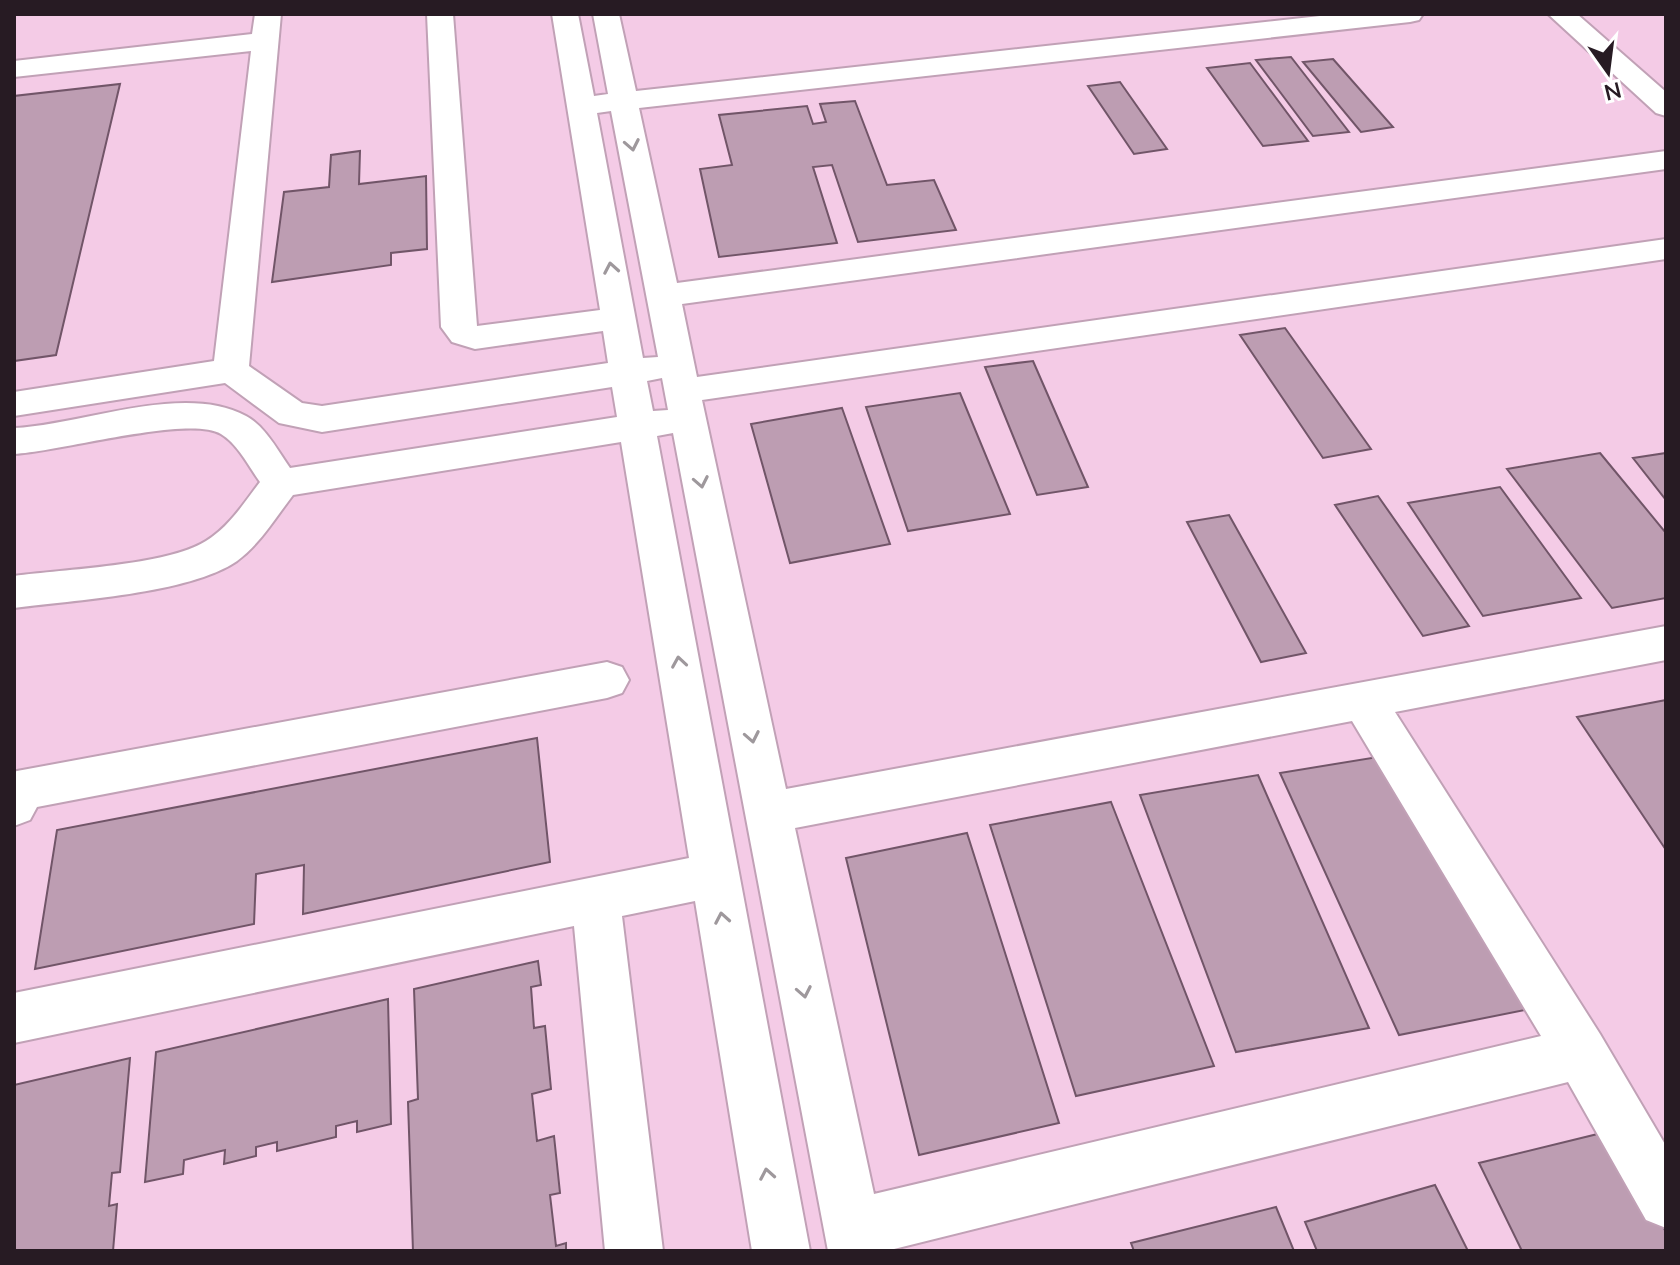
<svg xmlns="http://www.w3.org/2000/svg" width="1680" height="1265" viewBox="0 0 1680 1265" font-family="Mulish,sans-serif">
<style>
.built{fill:#f4cbe6}
.building{fill:#bd9db2;stroke:#715568;stroke-width:2}
.lines{fill:none;stroke-linecap:round;stroke-linejoin:round}
.minor-casing{stroke:#c1a1b6;stroke-width:4}
.minor{fill:#fff;fill-rule:evenodd}
.oneway{stroke:#9e989c}
</style>
<rect width="100%" height="100%" fill="#fcdaf0"/>
<path class="built" d="M14,14h1652v1237h-1652z"/>
<path class="building" d="M1291,57l58,75 -36,4 -57,-76z
M1333,59l60,68 -32,5 -58,-70z
M1250,63l58,78 -45,5 -56,-78z
M1120,82l47,67 -33,5 -46,-68z
M120,84l-64,271 -42,6v-265z
M855,101l32,84 47,-5 22,50 -98,12 -26,-77 -19,2 24,76 -118,14 -19,-88 32,-4 -13,-50 88,-9 6,18 13,-2 -6,-18z
M360,151l-1,33 67,-8 1,73 -36,4v12l-119,17 12,-90 45,-5 2,-32z
M1285,328l86,121 -48,9 -83,-123z
M1033,361l55,126 -51,8 -52,-128z
M960,393l50,121 -102,17 -42,-124z
M842,408l48,136 -100,19 -39,-139z
M1600,453l66,80v65l-54,10 -105,-139z
M1666,453v47l-33,-42z
M1500,487l81,111 -98,18 -75,-113z
M1378,496l91,130 -46,10 -88,-131z
M1229,515l77,138 -45,9 -74,-140z
M1666,700v150l-89,-133z
M537,738l13,124 -247,52 1,-49 -48,9 -2,50 -219,45 22,-139z
M1396,754l134,255 -131,26 -119,-262z
M1258,775l111,253 -133,24 -96,-257z
M1111,802l103,264 -138,30 -86,-271z
M967,833l92,290 -140,32 -73,-297z
M538,961l3,24 -10,2 3,41 11,-2 6,63 -19,5 5,47 17,-5 6,57 -10,2 6,51 10,-3v8h-153l-5,-149 10,-3 -4,-110z
M388,999l3,125 -34,8v-11l-21,5v11l-59,14v-9l-21,5v9l-32,8 1,-14 -41,10 -1,14 -38,8 11,-130z
M130,1058l-10,114 -8,1 -3,33 8,-2 -4,47h-99v-166z
M1610,1131l56,101v19h-144l-43,-88z
M1435,1185l33,66h-151l-12,-29z
M1276,1207l18,44h-160l-3,-8z"/>
<g class="lines">
<g class="minor-casing">
<path id="minor" d="M255,14h26l-32,352 53,37 20,3 286,-43 -5,-32 -128,18 -23,-7 -11,-15 -14,-313h26l24,312 123,-16 -48,-296h26l16,82 14,-2 -15,-80h26l17,77 702,-77h85l-4,6 -9,2 -771,86 38,175 989,-132v18l-984,135 15,73 969,-138v20l-964,141 84,389 880,-163v34l-271,52 205,322 66,112v82l-20,-8 -78,-138 -682,169h-58l-155,-818 -16,3 153,815h-58l-57,-350 -73,15 41,335h-58l-31,-325 -560,117v-50l675,-135 -68,-416 -328,53c-17,22 -33,49 -56,66 -48,33 -164,39 -223,47v-32c50,-7 152,-10 192,-35 23,-14 38,-38 54,-59 -11,-15 -22,-38 -39,-48 -33,-19 -162,18 -207,20v-26c68,-3 170,-46 232,-12 19,10 32,35 44,52l327,-51 -5,-30 -290,45 -43,-9 -54,-40 -211,33v-24l200,-31 37,-310 -237,26v-16l238,-27zM611,111l47,246 -15,1 -46,-245zM662,378l6,32 -15,1 -6,-30zM1352,721l189,315 -667,158 -79,-366z
M1548,14h29l89,78v24l-10,-3z
M607,662l15,5 7,13 -7,13 -15,5 -570,109 -7,13 -16,6v-54l3,-1z"/>
</g>
<use href="#minor" class="minor"/>
</g>
<defs><path id="oneway-chevron" d="M-2-3.5L2.5 0L-2 3.5" fill="none" stroke-width="1.6" stroke-linecap="round" stroke-linejoin="round" transform="scale(2)"/></defs>
<g class="oneway">
<use href="#oneway-chevron" transform="translate(632 145) rotate(79)"/>
<use href="#oneway-chevron" transform="translate(611 268) rotate(-100)"/>
<use href="#oneway-chevron" transform="translate(701 482) rotate(79)"/>
<use href="#oneway-chevron" transform="translate(679 662) rotate(-99)"/>
<use href="#oneway-chevron" transform="translate(752 737) rotate(79)"/>
<use href="#oneway-chevron" transform="translate(722 918) rotate(-100)"/>
<use href="#oneway-chevron" transform="translate(804 992) rotate(79)"/>
<use href="#oneway-chevron" transform="translate(767 1174) rotate(-100)"/>
</g>
<rect width="1680" height="1265" fill="none" stroke="#271b23" stroke-width="32"/>
<g transform="translate(1608 72) rotate(166)" stroke="#ffffff" stroke-width="6" paint-order="stroke">
<path d="M0-6L14 30L0 20L-14 30Z" fill="#271b23"/>
<text y="-12" font-size="22" font-weight="bold" text-anchor="middle" fill="#271b23">N</text>
</g>
</svg>
